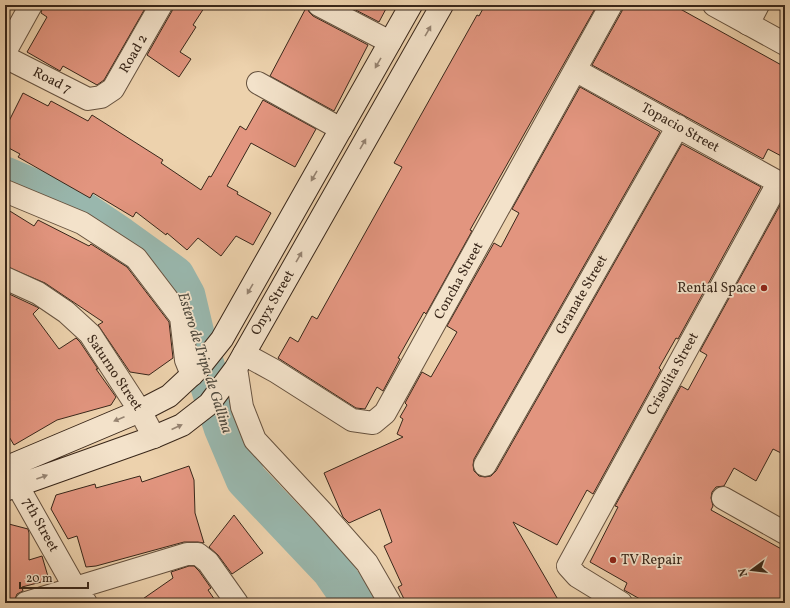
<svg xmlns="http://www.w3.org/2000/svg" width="790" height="608" viewBox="0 0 790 608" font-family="Vollkorn,serif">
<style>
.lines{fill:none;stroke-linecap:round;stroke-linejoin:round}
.river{stroke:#99b7ad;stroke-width:41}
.building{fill:#e2957f;stroke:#39271a}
.minor-casing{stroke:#66523f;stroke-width:24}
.tertiary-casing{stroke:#66523f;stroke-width:24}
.secondary-casing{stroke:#39271a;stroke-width:24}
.minor{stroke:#f3e2ca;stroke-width:22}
.tertiary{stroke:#f3e2ca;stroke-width:22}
.secondary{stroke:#f3e2ca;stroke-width:22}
.oneway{fill:#968472}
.poi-dot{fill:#8f2418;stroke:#f3e2ca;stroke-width:1.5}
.labels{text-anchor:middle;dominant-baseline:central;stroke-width:3.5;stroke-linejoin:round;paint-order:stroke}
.street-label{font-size:14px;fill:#39271a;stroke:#f3e2ca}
.poi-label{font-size:14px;fill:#39271a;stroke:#f3e2ca;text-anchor:end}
.water-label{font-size:15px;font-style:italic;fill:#514b3f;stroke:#f3e2ca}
</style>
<rect width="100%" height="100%" fill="#edd2ad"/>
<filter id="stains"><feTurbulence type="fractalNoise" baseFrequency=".005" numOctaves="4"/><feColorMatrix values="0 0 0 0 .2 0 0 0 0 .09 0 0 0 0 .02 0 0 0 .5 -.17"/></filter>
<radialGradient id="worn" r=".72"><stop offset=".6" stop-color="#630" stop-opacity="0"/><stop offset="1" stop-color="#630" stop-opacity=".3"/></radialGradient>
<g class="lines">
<path class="river" d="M5,177l72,31 43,29 54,39 11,20 9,38 30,93 22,52 86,91 23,33"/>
</g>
<path class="building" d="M43,5h104l-43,75 -7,5 -34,-19 -3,5 -33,-19 20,-35 -6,-4z
M173,5h33l-13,20 3,2 -16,25 11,7 -12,18 -32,-22 25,-44z
M346,5h42l-9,17z
M485,5h112l-127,225 2,1 -46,83 -2,-2 -26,46 2,1 -17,32 -6,-4 -12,22 -9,-1 -78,-50 12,-21 8,5 14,-26 5,3 85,-152 -8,-4 83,-148 2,1z
M623,5h50l112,62v91l-17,-9 -5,10 -171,-94 30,-54z
M307,6l2,6 4,4 55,29 -34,66 -64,-35z
M580,87l80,45 -186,327 -1,6 1,6 5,5 6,1 6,-1 5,-5 186,-327 79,43 -83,152 -2,-1 -17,30 2,2 -68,124 -6,-4 -30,55 -44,-23 47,81h-154l-8,-16 4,-2 -18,-39 8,-4 -12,-33 -31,14 -6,-6 -19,-44 79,-36 -6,-3 6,-15 -3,-2 7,-12 -2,-2 17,-31 9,5 26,-45 -10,-6 47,-83 7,4 18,-34 -7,-4z
M23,93l25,13 3,-5 37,20 4,-6 71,45 -2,3 40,27 8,-14 2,1 29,-51 6,4 17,-30 53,29 -21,38 -44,-24 -24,43 11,6 -1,2 34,19 -18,32 -17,-9 -15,20 -23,-18 -11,12 -20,-17 -1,2 -30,-23 -3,5 -40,-24 -3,5 -72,-41 2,-3 -15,-8v-17z
M784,198l1,257 -12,-6 -17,32 -22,-13 -10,18 -8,1 -4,5 -1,6 2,8 -2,4 74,41v52h-138l-23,-13 3,-7 -37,-21 28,-55 -3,-1 66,-120 7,4 19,-35 -7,-4z
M5,208l29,18 4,-6 51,26 2,-2 36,23 42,55 4,36 -24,17 -19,-3 -32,-47 5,-3 -58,-39 -40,-17z
M5,292l34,16 -6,6 26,35 17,-11 4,4 18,27h-2l20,28 -5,8 -54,15 -43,25 -9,-15z
M189,466l5,14 1,33 9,30 -6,-1h-14l-88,24 -10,1 -9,-31 -9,3 -17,-30 5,-14 39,-11 1,4 44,-12 2,6z
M234,515l29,38 -31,21 -14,-19 -9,-8z
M5,523l23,6 1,4v27l13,-4 7,24 -27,7 1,4 -6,3 -2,5 -10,2z
M189,566h5l5,5 12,17 -3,2 9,13h-80l36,-25 -2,-6z"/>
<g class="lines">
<g class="minor-casing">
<path id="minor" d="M319,5l71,37
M748,24l10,-19
M5,52l26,-47
M5,57l83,42 13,-2 12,-8 48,-84
M575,70l210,116
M258,83l83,46
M5,191l77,32 54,35 45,59 5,43 6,15
M5,278l33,15 28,19 24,22 50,77 14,26
M244,354l31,17 77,49 21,3 12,-10 226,-408
M236,368l6,39 13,33 67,72 45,51 23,40
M485,465l193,-339
M8,469l67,119 11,15
M723,498l62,35
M26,603l161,-49h11l10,8 29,41
M621,603l-44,-27 -9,-10 210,-383"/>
</g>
<g class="tertiary-casing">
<path id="tertiary" d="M714,5l71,39"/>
</g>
<g class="secondary-casing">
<path id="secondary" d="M5,468l135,-57 29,-15 29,-27 24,-30 189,-334
M5,490l149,-53 28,-12 27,-21 27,-36 206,-363"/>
</g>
<use href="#minor" class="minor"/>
<use href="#tertiary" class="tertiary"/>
<use href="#secondary" class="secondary"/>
</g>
<defs><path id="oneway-solid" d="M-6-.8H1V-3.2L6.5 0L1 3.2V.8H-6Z"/></defs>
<g class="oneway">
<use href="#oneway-solid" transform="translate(428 31) rotate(-60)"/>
<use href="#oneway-solid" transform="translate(378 63) rotate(120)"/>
<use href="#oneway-solid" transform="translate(363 144) rotate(-60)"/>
<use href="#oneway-solid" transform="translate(314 176) rotate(120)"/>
<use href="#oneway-solid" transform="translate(299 257) rotate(-60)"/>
<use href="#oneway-solid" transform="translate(250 289) rotate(120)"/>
<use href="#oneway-solid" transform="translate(119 419) rotate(157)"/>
<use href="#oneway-solid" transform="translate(177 427) rotate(-25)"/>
<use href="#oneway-solid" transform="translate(42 477) rotate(-20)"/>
</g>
<g class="poi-dot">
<circle cx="764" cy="288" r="4"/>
<circle cx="613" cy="560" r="4"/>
</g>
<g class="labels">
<g class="street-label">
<text transform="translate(134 54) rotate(-60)">Road 2</text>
<text transform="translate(52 81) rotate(27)">Road 7</text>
<text transform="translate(680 128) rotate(29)">Topacio Street</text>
<text transform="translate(459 281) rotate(-61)">Concha Street</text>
<text transform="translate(582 295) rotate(-60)">Granate Street</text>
<text transform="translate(273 303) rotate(-60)">Onyx Street</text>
<text transform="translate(114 373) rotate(56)">Saturno Street</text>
<text transform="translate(673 374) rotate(-61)">Crisolita Street</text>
<text transform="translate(40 525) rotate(61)">7th Street</text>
</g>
<g class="poi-label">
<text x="756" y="288">Rental Space</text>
<text x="621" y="560" text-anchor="start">TV Repair</text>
</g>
<g class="water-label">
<text transform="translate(204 363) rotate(72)">Estero de Tripa de Gallina</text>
</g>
</g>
<rect width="790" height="608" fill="none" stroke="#edd2ad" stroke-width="20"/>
<rect x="6" y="6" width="778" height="596" fill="none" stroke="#39271a" stroke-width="2"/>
<rect x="10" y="10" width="770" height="588" fill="none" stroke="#39271a"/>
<g transform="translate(752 570) rotate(255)" stroke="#f3e2ca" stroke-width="3" paint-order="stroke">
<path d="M0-3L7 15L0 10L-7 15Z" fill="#39271a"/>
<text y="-6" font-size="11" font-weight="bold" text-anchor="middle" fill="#39271a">N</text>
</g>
<path d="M20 582v6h68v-6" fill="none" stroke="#39271a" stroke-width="2"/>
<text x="26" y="582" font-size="12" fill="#39271a" stroke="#f3e2ca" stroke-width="3" paint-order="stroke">20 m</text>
<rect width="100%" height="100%" filter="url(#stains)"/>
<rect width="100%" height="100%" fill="url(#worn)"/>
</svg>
